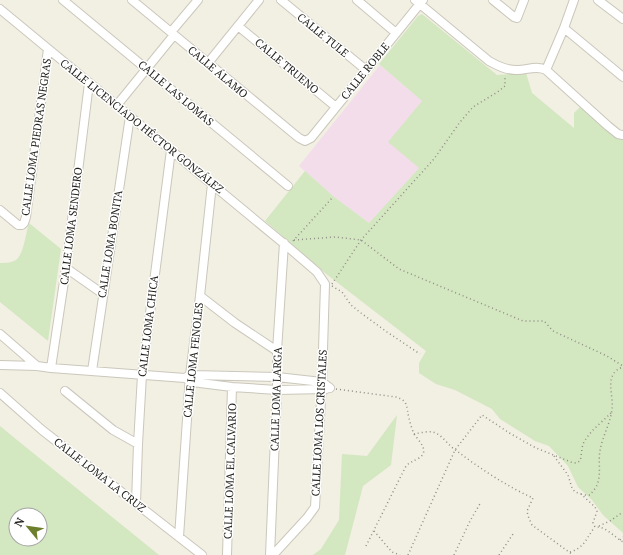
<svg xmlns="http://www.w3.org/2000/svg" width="623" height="555" viewBox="0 0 623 555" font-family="'PT Serif',serif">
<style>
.education{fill:#f3ddeb}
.green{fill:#d3e7c1;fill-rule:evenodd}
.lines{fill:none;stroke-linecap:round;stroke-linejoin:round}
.street-casing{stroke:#cbc7bc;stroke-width:10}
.path{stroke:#908e86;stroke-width:1.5;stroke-dasharray:1 3;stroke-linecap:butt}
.street{stroke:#fff;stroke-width:8}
.labels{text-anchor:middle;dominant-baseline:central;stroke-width:3;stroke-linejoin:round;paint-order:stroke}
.street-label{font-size:11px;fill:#1f1e19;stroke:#fff}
</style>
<rect width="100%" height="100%" fill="#f2efe3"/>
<path class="education" d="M380,65l42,36 -3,67 -50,55 -36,-27 -34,-30z"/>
<path class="green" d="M422,14l75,61 29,-2 6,20 42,35v-15l6,-6c11,9 31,30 43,33v393l-20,-18 -11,-15 -14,-13 -10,-21 -19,-20 -14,-5 -35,-22 -8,-10 -37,-19 -19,-6 -17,-11v-10l7,-12 -101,-78 -60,-52 40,-50 28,25 36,27 50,-55 -31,-26 34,-41 -43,-37 39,-48z
M29,223l32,26 -13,92 -48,-39v-39c5,0 11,0 16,-3 8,-6 10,-28 13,-37z
M397,415l-6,50 -28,21 -18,69h-32l8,-6 18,-29 3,-66 25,2z
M0,426l17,14 142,115h-159zM16,515h24v24h-24z"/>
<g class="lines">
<g class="street-casing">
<path id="street" d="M63,0l225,186
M132,0l167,138 6,3 6,-3 112,-138
M281,0l85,70
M357,0l39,33
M415,0l74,61c9,5 17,9 28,9 10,0 20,-5 29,0l62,56 10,8 5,1
M493,0l21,17 3,1 7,-18
M598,0l25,19
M0,9l288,238 29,25 8,12 -3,98 -7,125 -8,11 -34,37
M238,26l98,81
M564,28l59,49
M171,32l27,-32
M208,63l51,-63
M546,70l18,-42 10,-28
M117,105l57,-70
M0,210l18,15h4l2,-2 2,-6 22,-168
M66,268l37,26
M200,296l35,27 42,28
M0,334l37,32
M0,365l37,1 14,2 134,10 5,-3h3l84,2 45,5 8,6
M51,368l15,-100 23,-185
M92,371l38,-255
M185,378l7,4 40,5 45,3 49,-1
M65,391l48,39 25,14
M0,393l42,37 160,125
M136,503l2,-59 4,-69 29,-225
M179,537l11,-162 10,-79 12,-112
M227,555l5,-168
M270,555l7,-165v-39l7,-108"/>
</g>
<path class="path" d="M294,240l41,-3 26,3 38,29 124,52h21l9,10 54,25 16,10
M293,241l40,-44
M332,284l29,-44 73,-81 26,-37 13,-15 26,-16 6,-5v-9
M332,286l10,6 9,13 10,8 26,19 33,22
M336,389l60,8c13,4 10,10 13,21 1,5 3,11 5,16 6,-1 13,-3 19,-2 10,3 15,14 24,19 22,17 51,36 76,47l-6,13 1,5 4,9 41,30
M554,456l14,19 4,13 3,4 6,2 14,13 2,4 -4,12 2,4c11,-1 19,10 28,15
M581,494l4,1h5c3,-4 7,-8 8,-13 3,-9 0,-22 2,-31 2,-14 11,-29 12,-42 2,-15 -9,-35 11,-42
M599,526l11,-5 13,-9
M374,531l18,21 8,3
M620,540l3,-3
M366,546l40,-80c4,-4 8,-5 13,-8 11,-7 0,-17 -5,-24
M570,552c14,-4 16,-13 24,-24
M408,555l47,-105 27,-35 29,19 25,14 35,14 5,1 4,-2c2,-6 1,-13 4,-19 6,-11 18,-20 27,-29
M454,555l16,-34 11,-19
M499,555l14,-21"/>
<use href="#street" class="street"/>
</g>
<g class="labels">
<g class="street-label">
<text transform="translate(323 35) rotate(39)">CALLE TULE</text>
<text transform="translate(287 66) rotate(40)">CALLE TRUENO</text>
<text transform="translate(365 71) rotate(-51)">CALLE ROBLE</text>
<text transform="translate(218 72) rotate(40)">CALLE ÁLAMO</text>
<text transform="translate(176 93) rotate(40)">CALLE LAS LOMAS</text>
<text transform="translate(142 126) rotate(39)">CALLE LICENCIADO HÉCTOR GONZÁLEZ</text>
<text transform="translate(36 137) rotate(-82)">CALLE LOMA PIEDRAS NEGRAS</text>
<text transform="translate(71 226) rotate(-83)">CALLE LOMA SENDERO</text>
<text transform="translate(110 244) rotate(-81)">CALLE LOMA BONITA</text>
<text transform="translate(148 326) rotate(-83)">CALLE LOMA CHICA</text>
<text transform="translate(193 360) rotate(-84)">CALLE LOMA FENOLES</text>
<text transform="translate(276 399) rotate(-88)">CALLE LOMA LARGA</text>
<text transform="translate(319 423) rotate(-87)">CALLE LOMA LOS CRISTALES</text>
<text transform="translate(230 471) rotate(-88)">CALLE LOMA EL CALVARIO</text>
<text transform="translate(100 475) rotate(38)">CALLE LOMA LA CRUZ</text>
</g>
</g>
<g transform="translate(28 527) rotate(299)"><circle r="19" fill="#ffffff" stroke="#a5a5a3"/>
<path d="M0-3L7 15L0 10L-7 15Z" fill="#6d7e2c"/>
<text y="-6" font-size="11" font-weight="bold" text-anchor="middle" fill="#1f1e19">N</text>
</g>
</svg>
